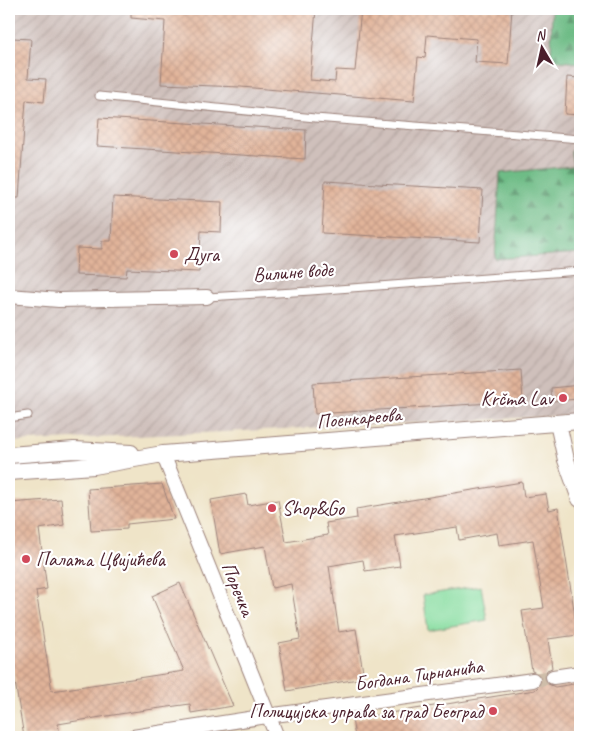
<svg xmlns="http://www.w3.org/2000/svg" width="589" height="746" viewBox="0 0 589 746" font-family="Caveat,sans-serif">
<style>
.industrial{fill:url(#industrial-furrows)}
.grass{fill:#88dda0;stroke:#697e66}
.forest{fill:url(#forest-firs);stroke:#5c6e58}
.building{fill:url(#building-cross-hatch)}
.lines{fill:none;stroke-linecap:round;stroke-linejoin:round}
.minor-tunnel{stroke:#cebda9;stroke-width:14;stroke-dasharray:14 7;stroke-linecap:butt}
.service-casing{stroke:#9c827a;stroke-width:9}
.minor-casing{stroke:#9c827a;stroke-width:16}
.tertiary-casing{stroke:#9c827a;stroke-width:18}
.service{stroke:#fff;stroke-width:7}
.minor{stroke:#fff;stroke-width:14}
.tertiary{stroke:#fff;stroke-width:16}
.poi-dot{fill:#d1495b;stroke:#fff;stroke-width:2}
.labels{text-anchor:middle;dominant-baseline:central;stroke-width:4.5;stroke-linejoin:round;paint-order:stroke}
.poi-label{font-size:20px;fill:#4a1f2b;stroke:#fff;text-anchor:start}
.street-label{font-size:20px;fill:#4a1f2b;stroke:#fff}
</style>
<defs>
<pattern id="industrial-furrows" width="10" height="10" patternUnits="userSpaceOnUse" patternTransform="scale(1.25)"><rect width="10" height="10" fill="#cfc0bb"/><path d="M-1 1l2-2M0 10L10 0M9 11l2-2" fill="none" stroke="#b3a5a1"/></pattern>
<pattern id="forest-firs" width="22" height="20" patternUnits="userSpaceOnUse" patternTransform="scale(1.25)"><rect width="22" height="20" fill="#6ebc86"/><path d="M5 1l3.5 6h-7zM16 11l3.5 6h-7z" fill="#5c986e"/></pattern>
<pattern id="building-cross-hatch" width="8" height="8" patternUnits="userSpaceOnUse" patternTransform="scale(1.25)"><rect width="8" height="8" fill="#e1b49a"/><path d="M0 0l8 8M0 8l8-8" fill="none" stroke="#c39a85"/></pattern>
</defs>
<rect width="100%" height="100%" fill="#fff"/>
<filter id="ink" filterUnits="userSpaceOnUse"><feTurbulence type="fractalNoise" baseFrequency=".02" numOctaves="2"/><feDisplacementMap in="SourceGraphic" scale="10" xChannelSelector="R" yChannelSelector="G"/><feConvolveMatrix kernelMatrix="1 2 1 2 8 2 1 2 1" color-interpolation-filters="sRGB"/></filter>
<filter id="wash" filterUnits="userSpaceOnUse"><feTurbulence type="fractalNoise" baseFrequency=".0096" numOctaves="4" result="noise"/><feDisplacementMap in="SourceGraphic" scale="20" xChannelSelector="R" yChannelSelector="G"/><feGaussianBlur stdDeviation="1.12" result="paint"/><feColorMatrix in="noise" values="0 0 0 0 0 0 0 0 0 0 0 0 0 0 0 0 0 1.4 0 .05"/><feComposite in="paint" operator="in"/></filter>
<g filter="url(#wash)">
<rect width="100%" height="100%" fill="#efe4c8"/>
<path class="industrial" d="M9,9h571v406l-571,27z"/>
<path class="grass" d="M481,586l6,34 -59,10 -5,-35z"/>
<path class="forest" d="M552,9h28v54l-29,-3z
M571,151h9v102l-85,6 5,-86 73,-7z"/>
<g id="blocks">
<path class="building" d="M131,9h185l-6,71 25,2 1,-12 19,1 6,-62h151l-4,55 -33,-2 2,-23 -50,-4 -2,23 -7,-1 -4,44 -173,-14 -80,-3 4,-63 -34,-3z
M13,38l18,1 -3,39 18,1 -2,23 -18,-2 -7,98h-10v-122z
M567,77l13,1v37l-15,-1z
M99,118l207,12 -1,29 -208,-13z
M325,181l158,9 -3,52 -158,-9z
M113,197l109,5 -1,30 -20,-1 -2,41 -72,-3 -1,8 -50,-2 1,-27 25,1v-8h9z
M521,370l2,31 -208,13 -2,-31z
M580,385v14l-28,2 -1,-13z
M522,482l2,15 22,-3 3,16 9,-2 20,127 -30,4 4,29 -5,2 -3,8 2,5 9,4 25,-4v54h-225l-3,-18 183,-29 6,-6 -1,-9 -8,-4 -10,-60 22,-3 -11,-68 -34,5 -2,-12 -38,7 -2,-13 -62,9 5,30 -35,5 -2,-11 -34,6 10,66 17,-3 8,49 -77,13 -8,-48 21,-4 -9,-55 -19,4 -7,-42 -45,8 -9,-54 35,-6 2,11 30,-5 8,42 42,-7 -2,-12 31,-5 -1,-9z
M162,484l12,35 -47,5v5l-36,2 -3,-42z
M61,499l3,26 -25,4 8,60 -11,2 16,100 132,-20 -32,-75 28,-13 53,123 -42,7 -1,-9 -58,8 -74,12 2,11 -36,2 -15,-92v-142z"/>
</g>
</g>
<g filter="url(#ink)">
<use href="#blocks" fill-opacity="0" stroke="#9c827a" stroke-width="1"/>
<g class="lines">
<path class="minor-tunnel" d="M533,680l20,-3"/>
<g class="service-casing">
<path id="service" d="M99,96l216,22 265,21
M207,297l104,-6 269,-20
M9,418l19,-3"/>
</g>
<g class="minor-casing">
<path id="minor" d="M9,296l50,4 148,-3
M163,454l114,283
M553,677l27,-4
M133,737l134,-21 266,-36"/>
</g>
<g class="tertiary-casing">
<path id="tertiary" d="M558,423l8,37 14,39
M9,455l65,-5 57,3
M9,472l85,-6 69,-12 417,-33"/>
</g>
<use href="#service" class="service"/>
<use href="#minor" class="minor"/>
<use href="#tertiary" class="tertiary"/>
</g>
</g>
<g class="poi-dot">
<circle cx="174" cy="254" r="5"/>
<circle cx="563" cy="398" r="5"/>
<circle cx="272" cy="508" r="5"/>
<circle cx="26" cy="559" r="5"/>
<circle cx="493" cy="711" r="5"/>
</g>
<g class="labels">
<g class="poi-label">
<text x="184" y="254">Дуга</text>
<text x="553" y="398" text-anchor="end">Krčma Lav</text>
<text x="282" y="508">Shop&amp;Go</text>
<text x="36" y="559">Палата Цвијићева</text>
<text x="483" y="711" text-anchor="end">Полицијска управа за град Београд</text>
</g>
<g class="street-label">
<text transform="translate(293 272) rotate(-4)">Вилине воде</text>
<text transform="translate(359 418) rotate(-5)">Поенкареова</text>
<text transform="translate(238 589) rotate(68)">Поречка</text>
<text transform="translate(419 675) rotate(-8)">Богдана Тирнанића</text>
</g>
</g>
<rect width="589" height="746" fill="none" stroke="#fff" stroke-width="30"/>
<g transform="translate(542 48) rotate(351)" stroke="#ffffff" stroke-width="4" paint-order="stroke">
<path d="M0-4L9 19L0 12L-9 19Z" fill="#4a1f2b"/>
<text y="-8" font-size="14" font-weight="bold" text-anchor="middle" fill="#4a1f2b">N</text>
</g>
</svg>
